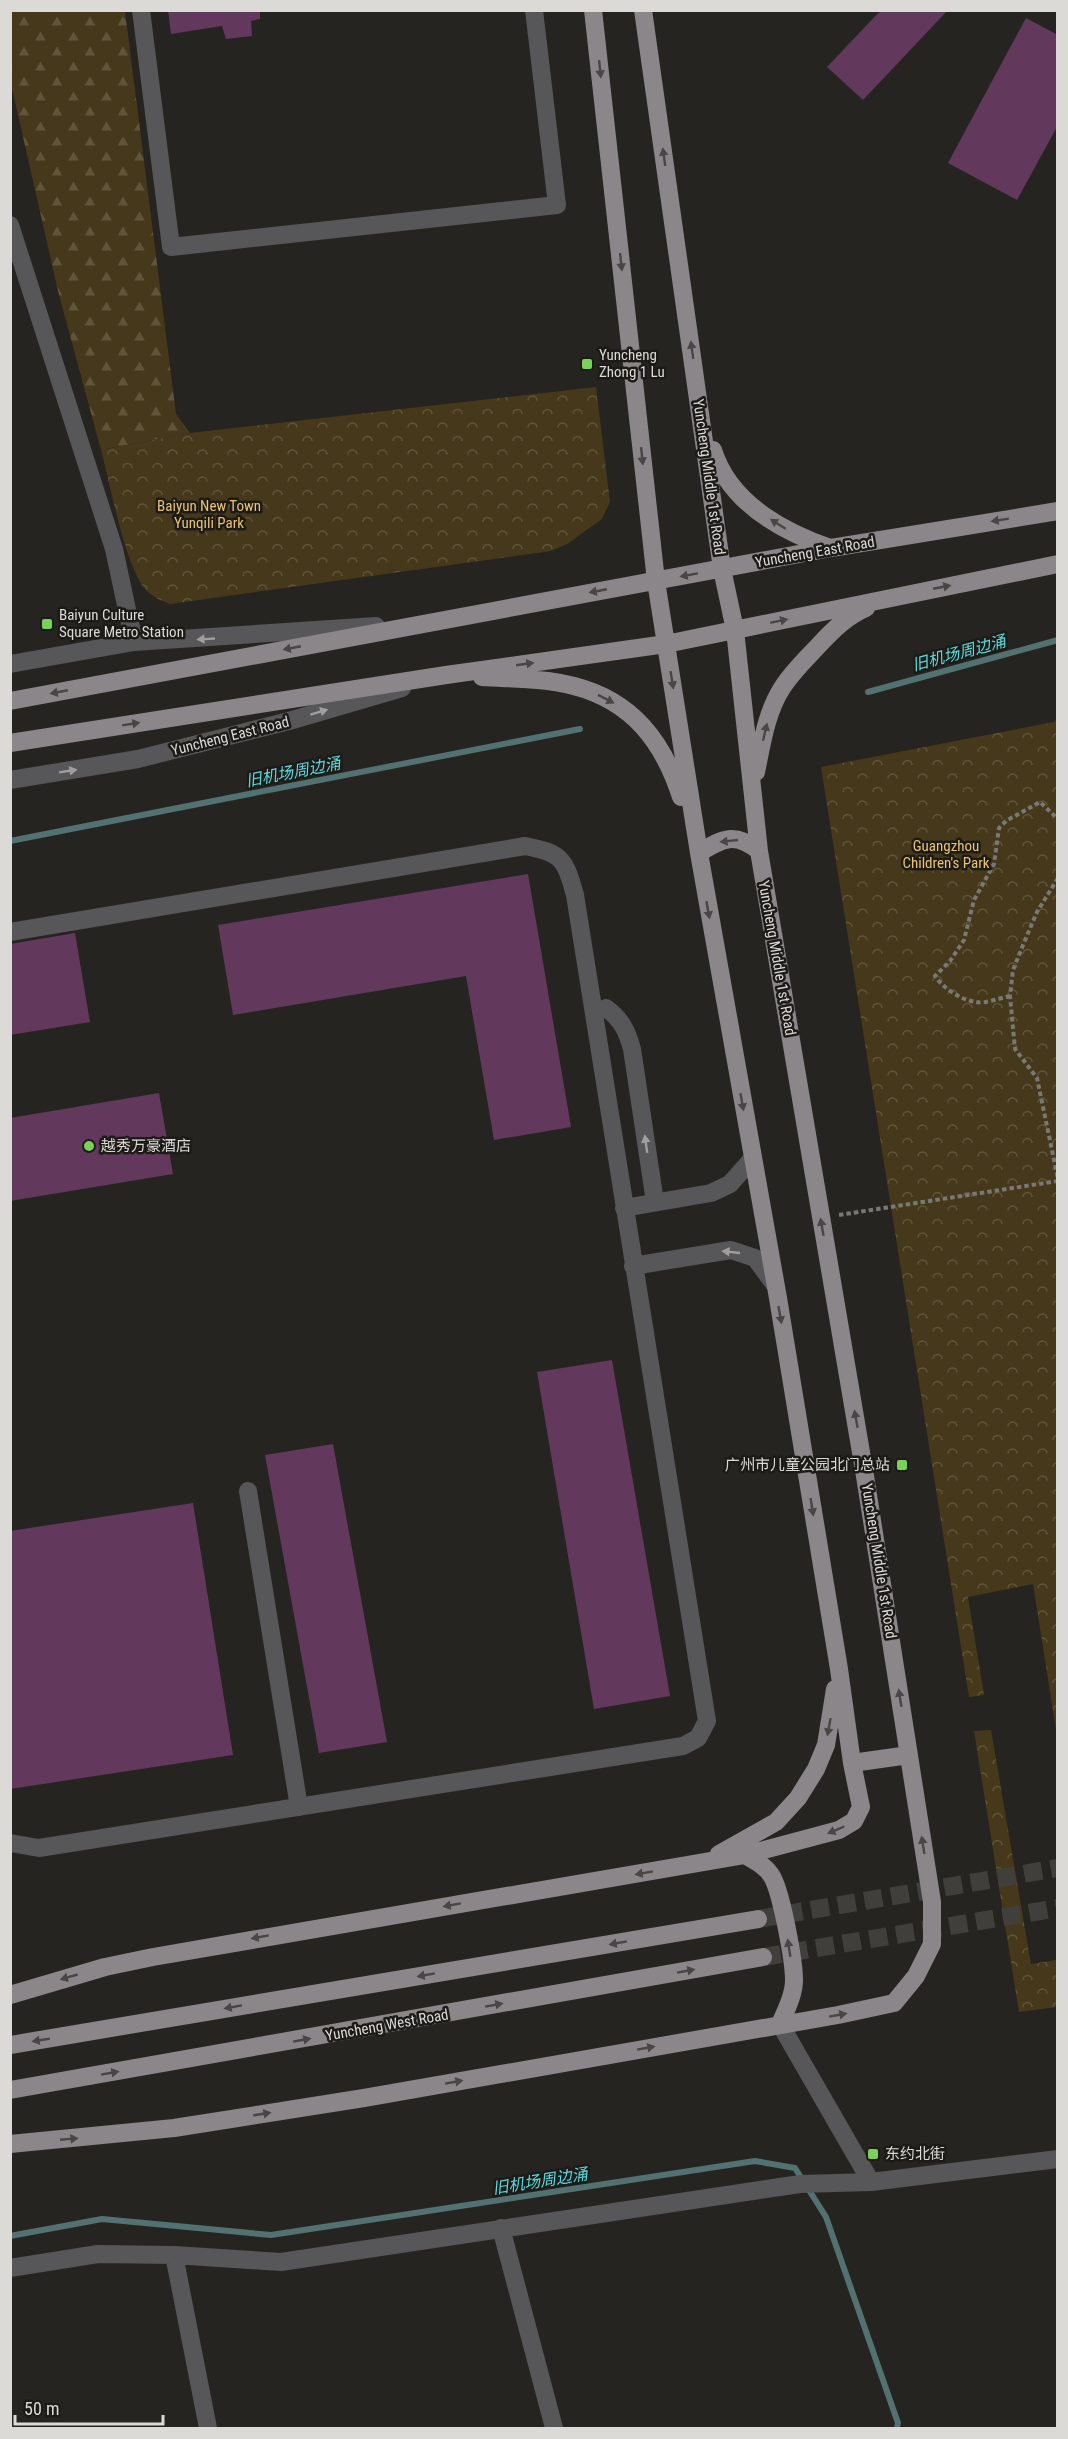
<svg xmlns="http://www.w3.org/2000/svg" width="1068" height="2439" viewBox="0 0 1068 2439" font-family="'Roboto Condensed','Noto Sans SC',sans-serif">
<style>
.forest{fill:url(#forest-firs)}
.park{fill:url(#park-crowns)}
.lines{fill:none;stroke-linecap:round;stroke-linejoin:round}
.stream{stroke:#527272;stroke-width:6}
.building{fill:#63385d}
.major-tunnel{stroke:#413f3b;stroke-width:18;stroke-dasharray:18 9;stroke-linecap:butt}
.path{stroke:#7a7875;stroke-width:4;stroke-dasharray:4.5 3;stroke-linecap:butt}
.minor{stroke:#575658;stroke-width:18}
.major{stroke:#8a868a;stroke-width:18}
.oneway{fill:#494645}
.oneway2{fill:#a09f9e}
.poi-dot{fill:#7bd156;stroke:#1d1b17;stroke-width:2}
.labels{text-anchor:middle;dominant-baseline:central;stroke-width:5;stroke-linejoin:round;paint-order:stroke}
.poi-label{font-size:15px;fill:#dbdad7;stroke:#1d1b17;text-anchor:start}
.street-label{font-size:15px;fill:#dbdad7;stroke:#1d1b17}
.park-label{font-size:15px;fill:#ebc371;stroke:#1d1b17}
.water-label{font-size:16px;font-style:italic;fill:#5cdade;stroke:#1d1b17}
</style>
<defs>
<pattern id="forest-firs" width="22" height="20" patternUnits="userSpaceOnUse" patternTransform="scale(1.5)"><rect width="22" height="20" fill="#46381a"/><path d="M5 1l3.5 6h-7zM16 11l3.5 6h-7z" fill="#60543b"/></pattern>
<pattern id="park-crowns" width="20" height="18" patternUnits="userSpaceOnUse" patternTransform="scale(1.5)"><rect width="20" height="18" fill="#46381a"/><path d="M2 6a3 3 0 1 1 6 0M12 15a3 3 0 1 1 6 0" fill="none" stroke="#60543b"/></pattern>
</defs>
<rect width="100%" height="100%" fill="#262420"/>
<path class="forest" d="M10,11h115l51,403 14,19 -89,17 -43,-159 -47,-207z"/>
<path class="park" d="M596,387l14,115 -8,17 -35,25 -16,7 -381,53c-10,-4 -17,-7 -24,-14 -21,-23 -36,-107 -45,-140l89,-17z
M1057,719v1017l-24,-152 -65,13 16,98 -15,2 -148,-930 233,-45z
M991,1730l40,234 26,-4v47l-38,5 -45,-281z"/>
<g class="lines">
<path class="stream" d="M868,692l190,-52
M10,841l570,-112
M10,2236l92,-17 169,16 484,-74 40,7 31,49 72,206 -1,5"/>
</g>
<path class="building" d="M168,10h92v9l-9,2 1,15 -26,3 -4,-13 -51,8z
M881,10h67l-85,90 -36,-33z
M1026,18l32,17v90l-41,75 -69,-37z
M528,874l43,253 -77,13 -28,-164 -233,39 -15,-90z
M75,933l15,89 -80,13v-91z
M159,1093l14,81 -163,27v-83z
M612,1360l58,336 -76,13 -57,-337z
M333,1444l54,298 -68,11 -54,-298z
M193,1503l40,252 -223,34v-258z"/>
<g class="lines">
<path class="major-tunnel" d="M758,1919l300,-51
M763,1957l295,-49"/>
<path class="path" d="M1058,878l-21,34 -14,33 -10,25 -3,26 5,53 22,29 21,101
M1010,996c-10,2 -25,8 -34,6 -15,-2 -33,-14 -41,-26l15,-15 14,-21 10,-40 20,-36 5,-36 7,-7 34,-19 18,17
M839,1215l219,-34"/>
<path class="minor" d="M141,10l30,237 386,-42 -23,-195
M10,225l104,324 20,93
M10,664l124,-22 242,-16
M10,780l128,-21 151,-38 113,-33
M10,932l515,-86c38,7 40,14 50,49l132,826 -9,17 -15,8 -644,102 -29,-5
M606,1008c16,12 21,23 26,41l23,153
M624,1208l87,-15 19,-9 22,-25
M633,1266l98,-16 24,8 20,27
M248,1491l51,316
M871,2182l187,-23
M501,2228l53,200
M174,2255l34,173
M10,2268l88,-14 76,1 107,7 519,-78 71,-2 -91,-158"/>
<path class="major" d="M713,450c16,52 68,81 117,98
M482,677c30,2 63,1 92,9 58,15 89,55 107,111
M10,701l821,-153 227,-37
M10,743l436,-68 220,-31 392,-80
M756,772c6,-28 10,-59 26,-84 10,-16 24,-29 37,-43 14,-15 28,-29 47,-37
M699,853c24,-15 36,-21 60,-2
M852,1763l57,-8
M719,1854l57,-32 22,-24 18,-29 10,-24 9,-56
M745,1855c10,6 20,10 26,20 10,14 23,86 23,105 0,15 -8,30 -14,44
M10,1995l95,-28 48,-10 592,-102 94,-25 15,-9 7,-14 -9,-44 -13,-94 -61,-371 -79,-445 -43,-272 -63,-571
M10,2045l748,-126
M10,2090l753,-133
M10,2144l164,-16 190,-30 474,-83 56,-12 22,-27 16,-32v-42l-67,-426 -106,-625 -24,-221 -13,-61 -79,-559"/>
</g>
<defs><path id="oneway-solid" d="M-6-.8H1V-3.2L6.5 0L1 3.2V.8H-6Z" transform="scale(1.5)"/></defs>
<g class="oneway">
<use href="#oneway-solid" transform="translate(600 69) rotate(84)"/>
<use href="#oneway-solid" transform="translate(664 157) rotate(-98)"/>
<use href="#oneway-solid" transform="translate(621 262) rotate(84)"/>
<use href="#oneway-solid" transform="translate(692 350) rotate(-98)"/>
<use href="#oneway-solid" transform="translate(642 456) rotate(84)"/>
<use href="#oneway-solid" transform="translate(1000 520) rotate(171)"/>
<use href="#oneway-solid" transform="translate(778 524) rotate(-148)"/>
<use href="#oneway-solid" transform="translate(689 575) rotate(170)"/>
<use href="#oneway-solid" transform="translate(942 587) rotate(-11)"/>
<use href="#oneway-solid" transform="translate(598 591) rotate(169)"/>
<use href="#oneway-solid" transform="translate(779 621) rotate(-12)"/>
<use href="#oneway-solid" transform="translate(292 648) rotate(169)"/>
<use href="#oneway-solid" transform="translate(525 664) rotate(-8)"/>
<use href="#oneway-solid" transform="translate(672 680) rotate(81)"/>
<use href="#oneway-solid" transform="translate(59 692) rotate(169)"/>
<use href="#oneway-solid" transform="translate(606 699) rotate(27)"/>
<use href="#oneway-solid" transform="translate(131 724) rotate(-9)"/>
<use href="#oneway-solid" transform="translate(765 732) rotate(-77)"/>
<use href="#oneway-solid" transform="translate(729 841) rotate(174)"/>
<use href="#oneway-solid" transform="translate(708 910) rotate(80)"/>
<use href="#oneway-solid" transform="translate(742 1102) rotate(80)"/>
<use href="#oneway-solid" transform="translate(822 1227) rotate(-100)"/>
<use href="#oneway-solid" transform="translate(780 1315) rotate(80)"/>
<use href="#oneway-solid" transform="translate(856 1419) rotate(-100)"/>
<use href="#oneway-solid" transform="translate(812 1507) rotate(81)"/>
<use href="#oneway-solid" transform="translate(900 1698) rotate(-99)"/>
<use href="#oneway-solid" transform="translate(829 1727) rotate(100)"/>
<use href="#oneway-solid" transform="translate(836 1830) rotate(157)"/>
<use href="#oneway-solid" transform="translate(923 1845) rotate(-99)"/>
<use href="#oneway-solid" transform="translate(644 1873) rotate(170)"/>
<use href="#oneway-solid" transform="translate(452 1905) rotate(170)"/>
<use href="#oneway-solid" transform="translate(260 1937) rotate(170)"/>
<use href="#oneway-solid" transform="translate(618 1943) rotate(170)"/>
<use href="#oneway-solid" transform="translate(789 1948) rotate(-99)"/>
<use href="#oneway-solid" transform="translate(686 1971) rotate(-10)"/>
<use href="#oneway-solid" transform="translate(426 1975) rotate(170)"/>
<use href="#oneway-solid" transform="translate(69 1977) rotate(164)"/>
<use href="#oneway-solid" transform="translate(494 2005) rotate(-10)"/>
<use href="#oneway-solid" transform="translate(233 2007) rotate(170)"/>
<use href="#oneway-solid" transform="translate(838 2015) rotate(-10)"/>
<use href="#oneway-solid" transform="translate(41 2040) rotate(171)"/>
<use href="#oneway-solid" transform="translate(302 2040) rotate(-10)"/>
<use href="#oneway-solid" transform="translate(646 2048) rotate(-10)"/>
<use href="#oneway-solid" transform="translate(110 2073) rotate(-10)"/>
<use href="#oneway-solid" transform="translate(454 2082) rotate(-10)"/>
<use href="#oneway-solid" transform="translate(262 2114) rotate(-9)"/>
<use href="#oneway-solid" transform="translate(69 2139) rotate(-5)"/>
</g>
<g class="oneway2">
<use href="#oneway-solid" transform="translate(206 639) rotate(177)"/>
<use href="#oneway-solid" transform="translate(319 712) rotate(-17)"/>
<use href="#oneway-solid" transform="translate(68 771) rotate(-9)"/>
<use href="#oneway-solid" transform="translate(646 1144) rotate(-98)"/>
<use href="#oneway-solid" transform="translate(731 1252) rotate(-174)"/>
</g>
<g class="poi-dot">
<rect x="581" y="358" width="12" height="12" rx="3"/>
<rect x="41" y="618" width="12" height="12" rx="3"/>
<circle cx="89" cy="1146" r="6"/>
<rect x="896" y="1459" width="12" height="12" rx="3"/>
<rect x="867" y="2148" width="12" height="12" rx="3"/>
</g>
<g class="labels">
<g class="poi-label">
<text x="599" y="355">Yuncheng<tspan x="599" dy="17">Zhong 1 Lu</tspan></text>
<text x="59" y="615">Baiyun Culture<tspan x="59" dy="17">Square Metro Station</tspan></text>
<text x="101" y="1146">越秀万豪酒店</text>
<text x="890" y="1465" text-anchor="end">广州市儿童公园北门总站</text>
<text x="885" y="2154">东约北街</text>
</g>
<g class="street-label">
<text transform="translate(709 477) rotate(82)">Yuncheng Middle 1st Road</text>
<text transform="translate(815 552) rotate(-10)">Yuncheng East Road</text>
<text transform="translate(230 736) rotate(-14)">Yuncheng East Road</text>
<text transform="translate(777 958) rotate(80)">Yuncheng Middle 1st Road</text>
<text transform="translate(879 1561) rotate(81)">Yuncheng Middle 1st Road</text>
<text transform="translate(387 2025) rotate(-10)">Yuncheng West Road</text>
</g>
<g class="park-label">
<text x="209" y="506">Baiyun New Town<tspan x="209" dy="17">Yunqili Park</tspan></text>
<text x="946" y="846">Guangzhou<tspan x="946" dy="17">Children's Park</tspan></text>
</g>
<g class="water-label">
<text transform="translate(959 653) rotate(-15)">旧机场周边涌</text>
<text transform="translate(293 772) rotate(-11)">旧机场周边涌</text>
<text transform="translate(540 2181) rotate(-9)">旧机场周边涌</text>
</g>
</g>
<rect width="1068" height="2439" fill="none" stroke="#dbdad7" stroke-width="24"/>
<path d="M15 2415v9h148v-9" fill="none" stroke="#dbdad7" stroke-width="3"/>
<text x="24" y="2415" font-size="18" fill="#dbdad7" stroke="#1d1b17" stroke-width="4.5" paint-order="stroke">50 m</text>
</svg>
